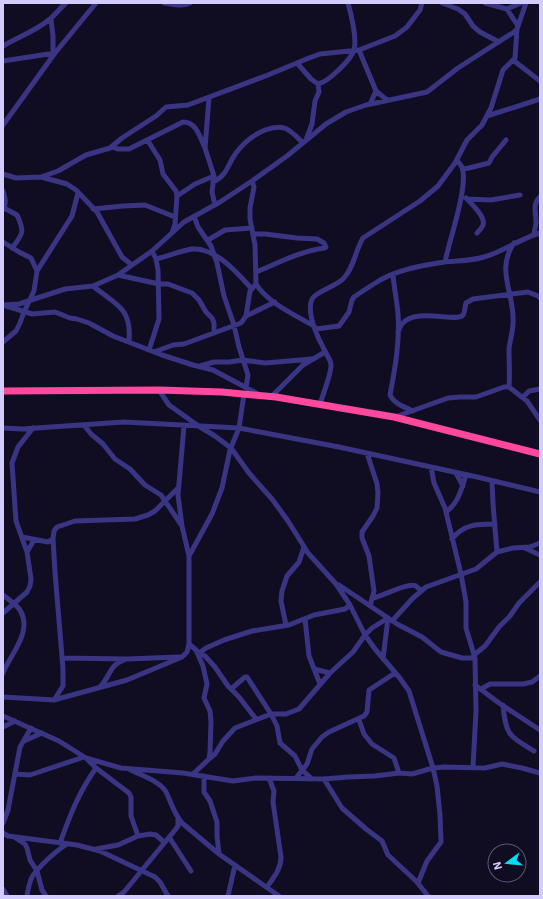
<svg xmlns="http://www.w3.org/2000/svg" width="543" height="899" viewBox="0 0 543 899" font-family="'IBM Plex Sans',sans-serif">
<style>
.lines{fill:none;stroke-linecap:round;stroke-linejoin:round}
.minor{stroke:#393583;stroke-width:5}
.highway{stroke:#ff489e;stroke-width:7}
</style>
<rect width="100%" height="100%" fill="#100c22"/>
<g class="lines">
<path class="minor" d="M164,3c8,1 19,4 26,0
M442,3l16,6 7,5 8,12 7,6 19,10
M485,3l22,6 11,17
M507,9l14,-6
M51,19l2,17v17
M3,46c15,-9 33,-15 47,-27 6,-5 10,-11 16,-16
M359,50l17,41 11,9
M513,60l27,21
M3,61l52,-8
M297,63l14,16 7,5c10,-2 33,-24 36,-34 3,-11 -3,-36 -6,-47
M209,98l-4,50 9,28 -2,16 3,13
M370,104l6,-13
M487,116l53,-17
M3,125l52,-72 41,-50
M306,140l6,-16 3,-23 4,-9 -1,-8
M148,141l12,19 3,14 13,17 1,5 -2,28 -3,9
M112,147l6,2h11l54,-27c14,0 17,16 22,26
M463,169l6,-1 20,-5 3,-6 14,-17
M3,174l13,4 25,-1 17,-6 28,-16 24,-7 12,-10 34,-22 10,-9 22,-2 80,-30 41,-17 11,-4 39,-4 36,-14 12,-9 13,-17 2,-7
M41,177l26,7 9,6 21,22 25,45 10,8
M252,181l2,6 -4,21v11l5,26 1,39c12,19 39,31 58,42
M213,182c15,-7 14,-17 23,-29 8,-11 17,-18 29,-23 20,-7 25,0 38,13
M3,191c2,7 4,12 0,18
M177,196l18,-12 19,-8
M466,198c5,5 20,19 17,27 -1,3 -4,6 -6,8
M467,199l24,1 29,-5
M4,208l13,7c8,17 6,19 -5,33
M93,209l30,-3 22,-1 30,12
M194,216l4,11 13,19 6,17 7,33 10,29 5,22 9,28 -2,13
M254,234h11l32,4 20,1 7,4 2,4 -1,1c-24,3 -47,15 -69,24
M534,235c0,-4 2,-9 2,-13 0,-10 -4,-18 4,-25
M208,240l17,-10 27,-2
M3,242l16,10 12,6 6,13 -3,20 -10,21 -4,11 -4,8 -13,11
M156,259c12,-3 24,-8 36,-10 24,-2 46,25 60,40
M445,262c4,-21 24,-77 17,-95 -1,-2 -4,-5 -5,-7
M37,271l35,-55 6,-23
M393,274c1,14 4,27 5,40 2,27 -3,55 -8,81 4,9 15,12 23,16
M118,275l41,9h9l24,9 7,7 7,12 6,6 2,5v10
M93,286c23,19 39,21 36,56
M3,305l16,-1 46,-15 28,-3 25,-11 34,-24 32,-29 36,-20 32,-21 35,-25 39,-32 20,-12 20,-7 61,-13 31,-24 56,-36 3,-3 9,-26
M6,306l26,8 23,-2 15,6 7,1 12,4 24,13 49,19 31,10 20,5 45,24
M246,316l29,-14
M316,329l23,-3 10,-14 3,-12 2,-3c7,-5 15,-10 23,-15 17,-11 41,-16 61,-19 15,-3 30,-1 46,-6 19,-5 35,-18 56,-24
M398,332c1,-2 2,-6 4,-8 14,-17 55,-1 61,-9 2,-3 2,-9 3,-12l7,-4 55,-7 10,4 2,2
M149,350l10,-31 -1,-49 -2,-11 -4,-8
M154,352l19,-7 11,-1 57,-21 5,-7 4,-25 6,-7
M200,366l14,-4h15l14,-2 22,3 47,-4
M509,387c1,-13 0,-25 0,-38 1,-10 5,-20 4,-31 0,-27 -17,-49 1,-75
M159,390l10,15 31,22 15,9 16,12 18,25 23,26 16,22 20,32 28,31 14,21 15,30 10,14 24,28 10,14 24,77 4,18 3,29 1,27 -14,19 -9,22
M271,397l32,-32 22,-13
M523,397l6,-6 11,-2
M320,404c3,-10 11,-29 11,-39 0,-5 -4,-9 -6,-14 -7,-12 -19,-38 -13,-52 4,-8 23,-12 31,-20 11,-11 12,-28 20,-41l57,-37 18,-15 17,-23 12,-23 15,-15 9,-17 12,-38 12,-12 2,-29
M395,417l53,-19 12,-1h16l28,-10h5l18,14 13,19
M84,425l7,9 12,10 12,15 15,10 15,16 16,10 21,31
M184,426l-6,69 4,31 7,30
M3,428l19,1 102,-7 115,6 100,19 138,30 63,15
M367,453l10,31 1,9 -1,15 -4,8 -11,16v6l7,18 5,35 -4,15
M431,467l3,16 11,25 16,66 5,28v26l9,30 1,53 -3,56
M456,473l7,13
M492,481l1,23 4,48
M446,512c13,-10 15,-22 20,-37
M22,537l26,5 5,-3
M452,539c12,-15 25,-15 43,-15
M525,548l15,7
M27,552l7,-12
M339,585l58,39 25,13 19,15 21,6h13
M3,595c6,5 15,10 18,17 11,21 -11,43 -18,61
M373,598c10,-2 35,-16 43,-12 1,1 5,4 5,5
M3,613l24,-21 3,-6 1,-7 -4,-27 -11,-31 -4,-58 6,-16 15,-19
M305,619l4,37 11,28
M392,621l21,-23 13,-11 50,-18 21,-17 16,-4 17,-1 10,-4
M286,625l-5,-24 1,-10 5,-15 12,-14 5,-15
M189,644l7,6 7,16 4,18 -3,14 6,13 1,11 -1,30 -1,7 -16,15
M197,651l8,5 10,11 13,19 11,11 17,22
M198,654l8,-6 18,-8 28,-9 37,-6 25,-10 31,-6 5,-4
M474,655l11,-9 14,-19 11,-11 9,-13 21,-21
M62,658l65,1 52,-2
M383,659l5,-41
M314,669l16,4
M475,685l24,18 41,27
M100,687c11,-11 8,-21 24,-27
M231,689l14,-12h2l24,37 6,12 3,17 15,13 7,14 9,8
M481,689l9,-5h33l9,-2 8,-6
M3,697l51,3 73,-20 55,-23 5,-5 2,-8v-88l23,-42 10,-26 8,-38 9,-22 5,-34
M54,700l9,-14v-17l-8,-97 -2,-33 1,-8 3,-4 18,-6 60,-2 13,-4 7,-4 23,-23
M503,705c3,30 5,30 31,46
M3,716l56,25 27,17 35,10 62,5 50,8 23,-3 68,1 24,-2 27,-1 24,-3 13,1 21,-6 11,-1 41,1 17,-4 20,4 18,5
M359,720l5,14 8,10 22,14 5,15
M3,727l12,-6
M24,741l18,-8
M87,759l9,9 33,25 2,4v19l7,20
M209,759l6,-5 8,-13 12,-13 36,-14h15l13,-5 31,-36 23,-21 12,-17 7,-7 16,-10
M129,769c11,6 31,12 37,23 5,10 8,22 16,31l37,31 60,42
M15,774l15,1 54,-18
M204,776v16l6,9 7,21v14l2,18
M296,778l11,-14 5,-15 10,-12 7,-5 35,-16 3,-4 2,-22 26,-17
M324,779l18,29 24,21 16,12 6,14 28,26 12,15
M3,823l5,-13 12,-63 11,-19
M3,833l5,3 69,9 23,6 55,26 5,5 8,14
M14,837l11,7 2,4 3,12 7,11 5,19 4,6
M169,837l22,34
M60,843c10,-28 19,-51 36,-75
M96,849l22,-4 20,-9 12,-2 6,1 8,7
M267,887c7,-10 14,-18 14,-30l-8,-55 1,-11 -5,-13
M3,889l4,7
M27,896c1,-6 2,-13 5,-19 7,-11 24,-26 35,-33
M118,896l6,-4 51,-62 3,-4v-7
M228,896l7,-31"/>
<path class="highway" d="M3,391l156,-1 63,2 54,5 118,20 146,37"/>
</g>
<rect width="543" height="899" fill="none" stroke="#d3cdff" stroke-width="8"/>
<g transform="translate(507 863) rotate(254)"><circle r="19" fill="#100c22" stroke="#5e597a"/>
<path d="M0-3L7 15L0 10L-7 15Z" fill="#00ddf8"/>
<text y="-6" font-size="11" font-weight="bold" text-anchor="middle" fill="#d3cdff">N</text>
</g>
</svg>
